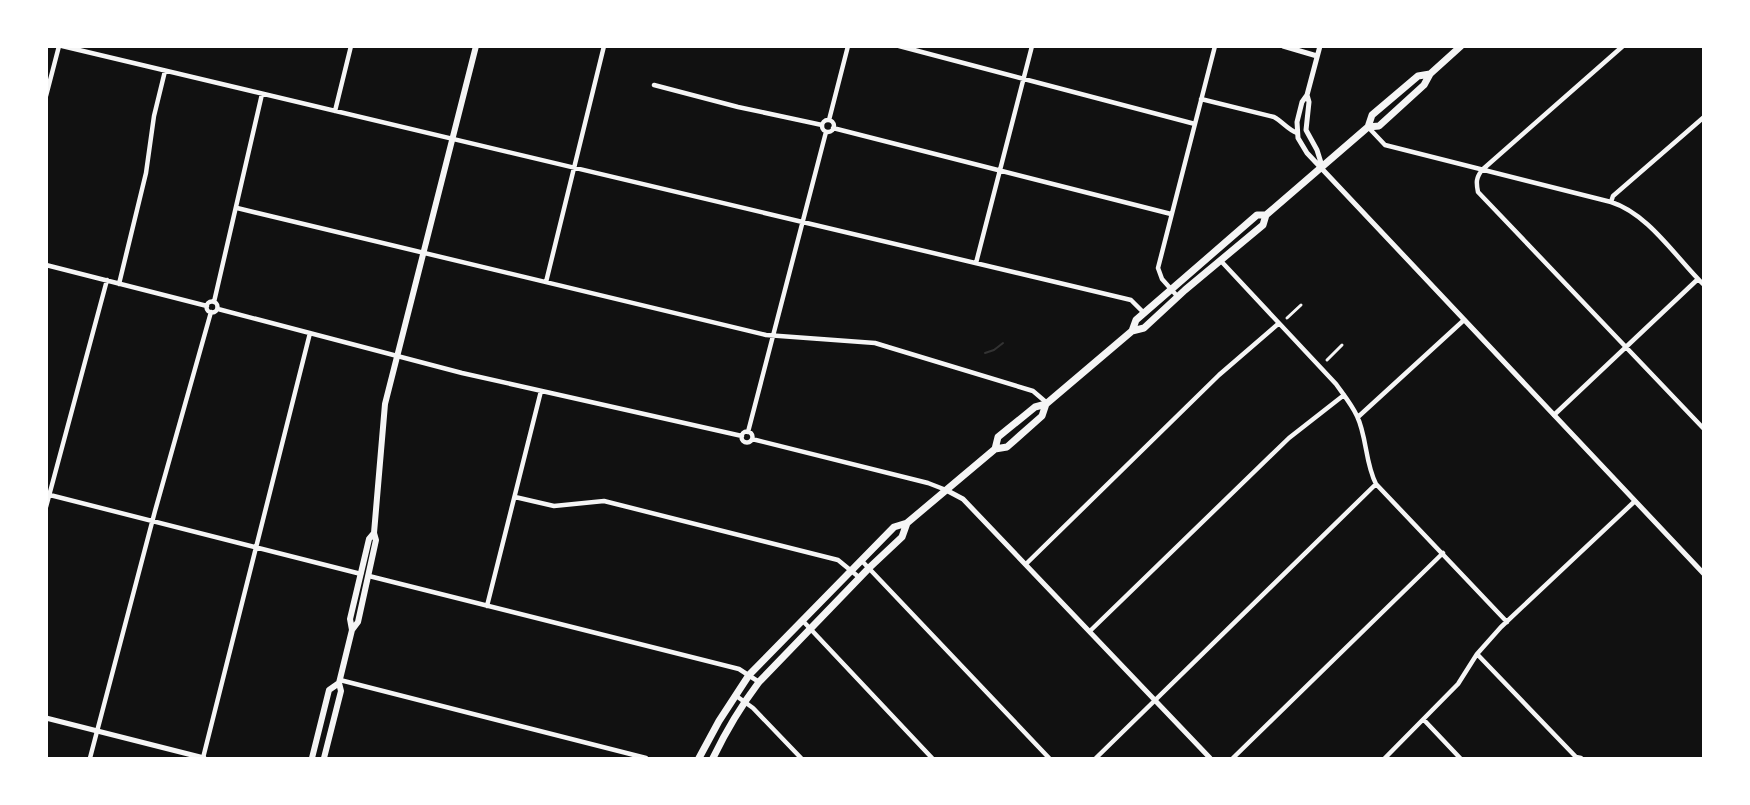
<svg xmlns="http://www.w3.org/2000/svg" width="1750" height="805" viewBox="0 0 1750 805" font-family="'Source Sans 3',sans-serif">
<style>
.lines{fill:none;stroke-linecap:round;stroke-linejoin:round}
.stream{stroke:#333;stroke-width:2}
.pedestrian{stroke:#f5f5f5;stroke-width:3}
.minor{stroke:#f5f5f5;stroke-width:4.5}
.tertiary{stroke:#f5f5f5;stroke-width:5}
.secondary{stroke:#f5f5f5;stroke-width:6}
.primary{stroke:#f5f5f5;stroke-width:7}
</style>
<rect width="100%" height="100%" fill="#111"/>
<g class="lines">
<path class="stream" d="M985,353l9,-3 9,-7"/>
<path class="pedestrian" d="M1287,318l14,-13
M1327,360l15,-15"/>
<path class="minor" d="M62,46l1069,254 13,13
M899,46l296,78
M1623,46l-141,124c-6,8 -6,12 -4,22l226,237
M654,85l84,22 84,18
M46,96l13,-50
M1201,99l73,18c9,5 13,12 23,16
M335,111l16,-65
M829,120l19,-74
M822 126a6 6 0 1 1 12 0a6 6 0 1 1-12 0Z
M1368,127l17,18 226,57c38,12 65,56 93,83
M833,128l338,86
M1611,202l2,-6 91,-79
M237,208l529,127 109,8 13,4 145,44 14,12
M1220,260l116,124c7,10 16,21 21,32 10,21 8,47 19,68l131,138
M976,263l56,-217
M46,265l161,41
M546,282l58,-236
M119,284l27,-111 8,-57 11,-45
M1178,297l-16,-18 -4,-11 57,-222
M206.5 307a5.5 5.5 0 1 1 11 0a5.5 5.5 0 1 1-11 0Z
M214,302l48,-208
M218,309l244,64 280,63
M1554,415l144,-136
M1358,417l106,-97
M741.5 437a5.5 5.5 0 1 1 11 0a5.5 5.5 0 1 1-11 0Z
M748,432l78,-300
M752,439l176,44 18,7
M46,494l315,80
M515,497l39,9 50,-5 234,59 22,18
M46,507l61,-227
M861,560l188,198
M1026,564l193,-189 59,-51
M369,576l370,93 20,13
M487,606l54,-215
M802,620l130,138
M1090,631l199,-193 55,-43
M1477,654l99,103 5,1
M340,680l306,78
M735,695l18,13 48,50
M1424,720l36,38
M90,758l65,-247 56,-199
M203,758l107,-425
M1096,758l280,-274
M1233,758l210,-205
M1385,758l73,-74 19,-30 24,-27 134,-126"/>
<path class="tertiary" d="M1283,46l34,10
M1320,46l-13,49 -5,7 -5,20 1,16 9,15 397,421
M1307,95l2,7 -3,28 11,20 5,16
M946,490l17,9 247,259
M46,718l158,40"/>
<path class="secondary" d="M352,630l6,-8 18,-82 -2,-7 11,-129 91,-358
M312,758l17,-68 10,-7
M324,758l17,-67 -2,-8 13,-53 -2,-11 19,-80 5,-6"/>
<path class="primary" d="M1368,127l11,-1 45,-41 6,-11 31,-28
M1132,331l4,-11 121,-105h9
M995,449l12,-2 35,-31 4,-12
M699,758l20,-37 30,-46 145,-148 13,-4 88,-74 3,-12 37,-30 11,-3 86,-73 12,-3 41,-38 78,-65 3,-10 102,-88 4,-12 46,-39 12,-2
M713,758c13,-27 28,-52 46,-76l110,-114 33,-31 5,-14"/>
</g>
<rect width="1750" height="805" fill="none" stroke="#ffffff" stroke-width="96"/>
</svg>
